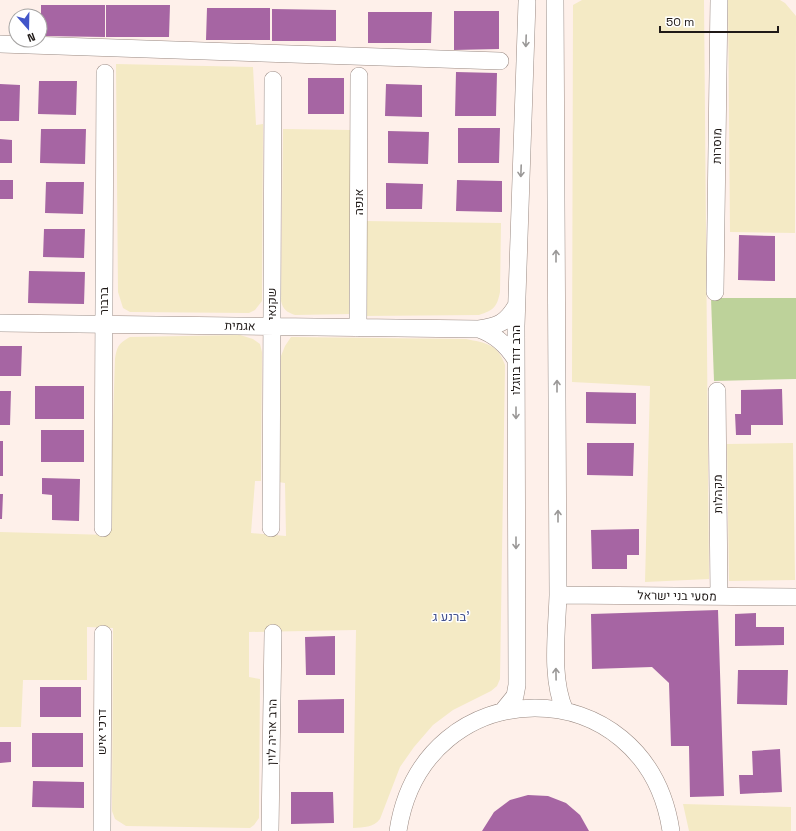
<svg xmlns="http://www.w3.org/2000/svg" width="796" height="831" viewBox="0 0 796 831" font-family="'Space Grotesk',Heebo,sans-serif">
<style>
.green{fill:#bdd29a}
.sand{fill:#f4eac5}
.building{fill:#a665a3}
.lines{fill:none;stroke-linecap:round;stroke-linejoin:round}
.minor-casing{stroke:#9a8a83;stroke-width:18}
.minor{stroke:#fff;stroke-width:17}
.oneway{stroke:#9a9897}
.labels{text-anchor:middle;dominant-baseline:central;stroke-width:3;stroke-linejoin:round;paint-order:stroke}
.street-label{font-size:12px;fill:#1f1917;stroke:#fff}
.neighbourhood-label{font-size:13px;fill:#43528e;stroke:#fff}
</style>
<rect width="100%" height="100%" fill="#fef0ea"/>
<path class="green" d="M711,298h85v81l-82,2z"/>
<path class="sand" d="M582,0h122l5,579 -64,3 5,-196 -78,-4 1,-377z
M728,0h52l5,3 11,13 -1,217 -65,-1z
M116,64l137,3 3,58 7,-1 -1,177 -7,9 -6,3 -119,-1 -7,-4 -5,-16z
M283,129l70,1 -1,184 -57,1c-8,-3 -12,-5 -14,-14z
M365,221l136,2 -1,69c-3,15 -6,18 -21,23l-116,1z
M240,335l13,4 7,5 2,8 -1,129h-6l-4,52 35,3 -1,-53 -7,-1 3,-126 4,-10 6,-9 175,2c20,4 32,5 39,26l-5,314 -3,7 -6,5 -38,19 -20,15 -19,22 -14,20 -20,52c-7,9 -16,8 -27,9l3,-198 -107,2v45l11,2 -1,139 -5,7 -4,3 -124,-2 -11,-7 -3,-8 1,-183 -26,-1v53h-64l-2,47h-21v-195l109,3 6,-176c2,-13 4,-16 15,-22z
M793,443l2,137 -66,1 -2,-137z
M683,804l108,3v24h-102z"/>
<path class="building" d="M41,5h64v32l-64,-1z
M106,5h64l-1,32h-63z
M207,8h63v32h-64z
M272,9l64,1v31h-64z
M454,11h45v38l-45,1z
M368,12h64l-1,31h-63z
M456,72l41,1 -1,43h-41z
M308,78h36v36h-36z
M39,81h38l-1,34 -38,-1z
M0,84l20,1 -1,36h-19z
M386,84l36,1v32l-37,-1z
M458,128h42l-1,35h-41z
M41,129h45l-1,35 -45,-1z
M388,131l41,1 -1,32 -40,-1z
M0,139l12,1v23h-12z
M0,180h13v19h-13z
M457,180l45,1v31l-46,-1z
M46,182h38l-1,32 -38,-1z
M386,183l37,1 -1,25h-36z
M44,229h41l-1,29 -41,-1z
M739,235l36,1v45l-37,-1z
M29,271l56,1 -1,32 -56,-1z
M0,346h22l-1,30h-21z
M35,386h49v33h-49z
M782,389l1,36h-32v10h-15l-1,-21h6v-24z
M0,391h11l-1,34h-10z
M586,392l50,1v31l-50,-1z
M41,430h43v32h-43z
M0,441h3v35h-3z
M587,443h47l-1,33 -46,-1z
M42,478l38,1 -1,42 -27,-1v-25l-10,-1z
M0,494h3l-1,25h-2z
M639,529v26h-12v14h-35l-1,-39z
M718,610l6,186 -34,1 -1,-51h-18l-2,-63 -17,-16 -60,2 -1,-55z
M756,613v14h28v18l-49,1v-32z
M335,636v39h-29l-1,-38z
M738,670h50l-1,35 -50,-1z
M40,687h41v30h-41z
M344,699v34h-46v-33z
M32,733h51v34h-51z
M0,742h11v20l-11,1z
M780,749l2,43 -42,2 -1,-19h14l-1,-24z
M33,781l51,1v26l-52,-1z
M291,792h42l1,31 -43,1z
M528,795l20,1 18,7 14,12 9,16h-107l12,-19 16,-12z"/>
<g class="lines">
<g class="minor-casing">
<path id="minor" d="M555,0l3,595c-1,36 -8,83 7,116
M0,44l500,17
M715,292l4,-292
M0,323l479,6c19,-3 27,-6 37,-23
M358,328l1,-252
M479,329c17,6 28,16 37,31
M717,391l2,205
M103,528l2,-455
M271,528l2,-448
M558,595l238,2
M502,712l13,-16 2,-11 -1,-359 11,-324
M102,831l1,-197
M270,831l3,-198
M398,831c25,-163 248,-165 273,0"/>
</g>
<use href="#minor" class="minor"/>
</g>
<defs><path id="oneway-shaft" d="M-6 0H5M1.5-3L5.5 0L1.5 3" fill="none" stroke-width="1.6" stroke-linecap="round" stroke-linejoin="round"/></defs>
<g class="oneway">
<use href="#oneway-shaft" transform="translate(526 41) rotate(92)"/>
<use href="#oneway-shaft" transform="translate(521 171) rotate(92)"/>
<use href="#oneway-shaft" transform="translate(556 256) rotate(-90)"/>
<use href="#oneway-shaft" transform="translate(557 386) rotate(-90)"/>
<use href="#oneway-shaft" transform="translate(516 413) rotate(90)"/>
<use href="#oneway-shaft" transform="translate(558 516) rotate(-90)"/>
<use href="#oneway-shaft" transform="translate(516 543) rotate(90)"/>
<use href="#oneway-shaft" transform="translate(556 674) rotate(-91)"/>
</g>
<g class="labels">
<g class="street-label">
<text transform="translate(717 146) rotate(-89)">מוסרות</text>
<text transform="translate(359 202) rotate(-90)">אנפה</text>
<text transform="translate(104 301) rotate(-90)">ברבור</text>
<text transform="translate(272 304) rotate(-90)">שקנאי</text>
<text transform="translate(240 326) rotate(1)">אגמית</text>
<text transform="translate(516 360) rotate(-90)">הרב דוד בוזגלו</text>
<text transform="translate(718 494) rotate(-91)">מקהלות</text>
<text transform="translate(677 596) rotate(1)">מסעי בני ישראל</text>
<text transform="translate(102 732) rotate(-90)">דרכי איש</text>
<text transform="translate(272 732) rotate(-89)">הרב אריה לוין</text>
</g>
<g class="neighbourhood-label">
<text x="451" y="616">ברנע ג'</text>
</g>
</g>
<g transform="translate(28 28) rotate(160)"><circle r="19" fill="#ffffff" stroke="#a5a3a2"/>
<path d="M0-3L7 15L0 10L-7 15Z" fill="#4255c9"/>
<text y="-6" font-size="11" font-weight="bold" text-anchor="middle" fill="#1f1917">N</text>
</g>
<path d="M660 26v6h118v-6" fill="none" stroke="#1f1917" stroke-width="2"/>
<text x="666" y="26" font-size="12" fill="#1f1917" stroke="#ffffff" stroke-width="3" paint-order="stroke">50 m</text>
</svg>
